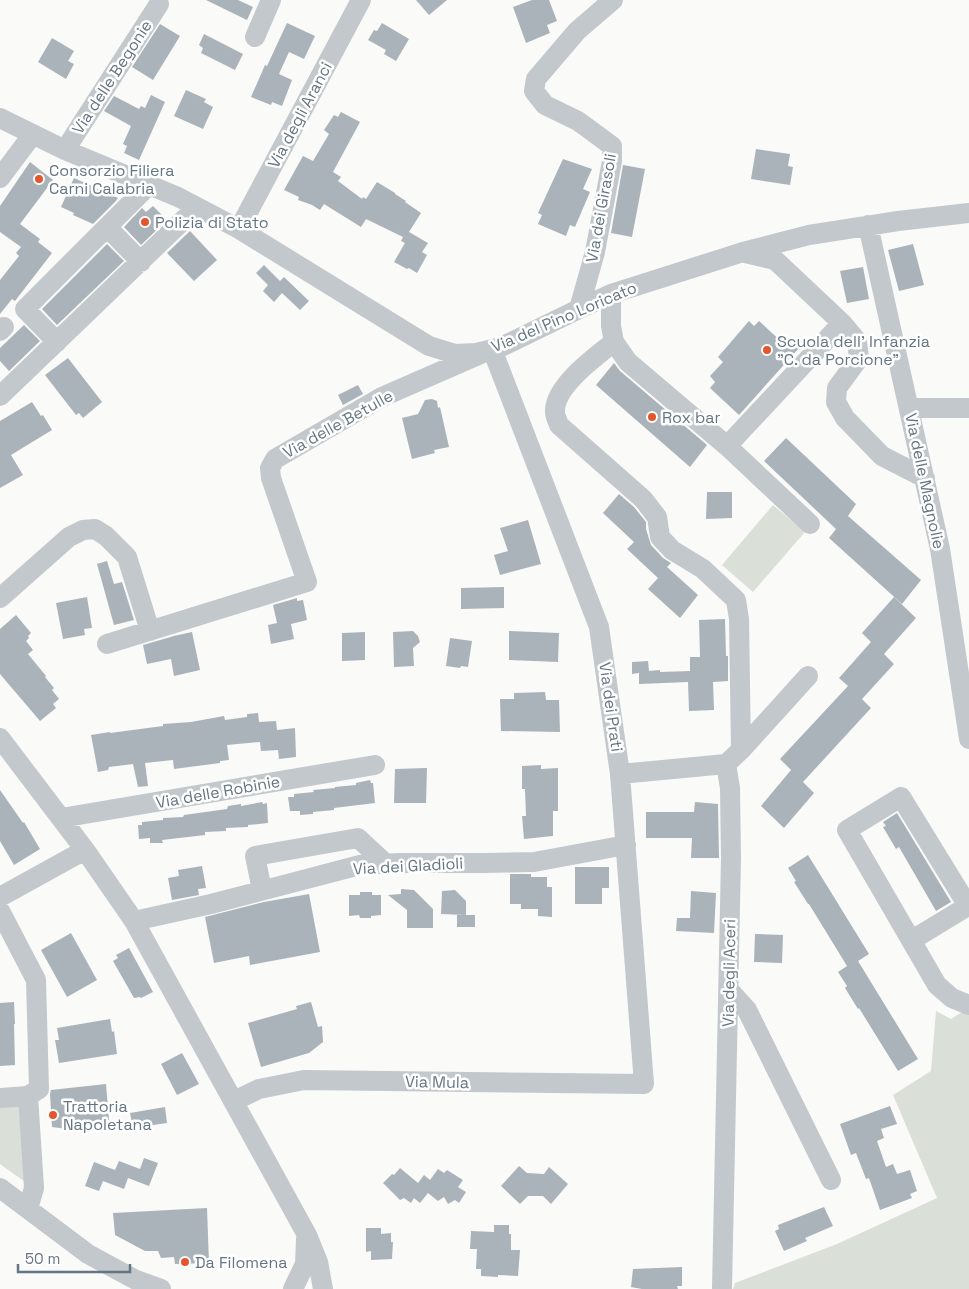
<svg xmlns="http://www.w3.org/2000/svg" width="969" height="1289" viewBox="0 0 969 1289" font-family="'Space Grotesk',sans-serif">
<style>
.green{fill:#dadfd7}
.building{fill:#aab3b9}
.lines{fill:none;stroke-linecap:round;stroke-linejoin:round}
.minor{stroke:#c3c8cc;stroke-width:20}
.poi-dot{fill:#e4572e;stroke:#fff;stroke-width:2}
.labels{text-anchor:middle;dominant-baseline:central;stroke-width:5;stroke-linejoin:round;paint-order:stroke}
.street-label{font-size:16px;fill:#657683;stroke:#fff}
.poi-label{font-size:16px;fill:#657683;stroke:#fff;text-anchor:start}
</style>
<rect width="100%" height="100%" fill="#fafaf8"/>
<path class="green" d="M773,505l32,27 -52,60 -31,-27z
M965,1010l4,3v276h-236l2,-6 102,-39 100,-46 -44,-103 38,-24 5,-60 15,8z
M0,1104h7l13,3 8,77 -28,-20z"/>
<path class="building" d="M206,0h32l15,7 -6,13z
M416,0h31l-18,15z
M532,0h17l8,21 -10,4 3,8 -24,10 -13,-36z
M287,23l28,13 -11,23 -15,-7 -10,22 13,6 -10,26 -10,-4 -1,3 -20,-8 14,-32 2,1z
M382,23l27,16 -13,22 -12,-7 2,-4 -18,-10 6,-10 3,1z
M160,24l20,12 -27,44 -21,-13z
M204,34l39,20 -8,16 -34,-17 2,-5 -4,-3z
M52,38l22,13 -6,10 6,3 -8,15 -28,-17z
M186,90l20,9 -2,3 9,5 -10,22 -29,-13z
M151,95l14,7 -26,58 -15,-7 3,-7 -4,-2 8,-18 -27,-15 10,-15 25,13 2,-3 4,2z
M341,112l19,10 -27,50 8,5 -3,4 24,18 1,-2 3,2 11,-17 18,11v1l11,7 -1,1 16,11 -12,19 19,11 -6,9 5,3 -10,18 -8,-5 -2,1 -13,-7 11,-19 -4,-2 2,-4 -37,-18 -5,8 -37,-23 -4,6 -8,-5 -14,-5 1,-3 -15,-7 19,-34 10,5 16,-27 -5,-4 10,-15 4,2z
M756,149l34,5 -2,12 5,1 -3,18 -39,-6z
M563,159l29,10 -9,20 7,3 -15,35 -5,-2 -4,11 -28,-12 4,-9 -4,-2z
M30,162l23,18 -33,44 20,15 -2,3 14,11 -37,48 -3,-2 -12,15v-34l19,-24 -3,-3 5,-6 -21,-15v-26z
M623,165l22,4 -13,68 -21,-4z
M74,178l44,20 -2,3 -23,23 -20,-9 1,-2 -13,-6z
M153,206l14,14 -26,25 -17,-18 18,-19 4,4z
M190,231l27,29 -23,21 -27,-28z
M107,244l17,17 -67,64 -15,-16z
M913,244l11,41 -25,6 -11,-41z
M264,265l16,16 4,-4 25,24 -9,9 -18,-17 -8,9 -11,-11 5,-6 -12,-12z
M863,267l6,32 -22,4 -7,-32z
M749,321l5,5 5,-5 26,24 6,-6 9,8 -61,68 -29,-27 5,-6 -5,-6 13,-14 -5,-5z
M24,325l16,16 -31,30 -9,-10v-13z
M68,358l34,44 -19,16 -4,-5 -3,2 -31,-40z
M614,363l6,8 87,74 -17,22 -94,-82z
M358,385l5,9 -20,11 -5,-10z
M432,399l5,2 1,7 2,-1 9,40 -15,3 1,3 -23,6 -10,-41 16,-4 7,-14z
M32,402l9,14 2,-1 9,15 -41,25 12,20 -23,13v-67z
M786,438l70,66 -8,12 73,64 -19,24 -73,-66 7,-9 -72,-68z
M707,492h25v26l-26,1z
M619,494l15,13 12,15v7l5,16 12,13 8,5 -4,4 31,28 -18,23 -32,-29 10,-11 -31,-29 7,-7 -31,-29z
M528,520l13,44 -41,11 -6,-20 14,-4 -8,-23z
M107,561l7,23 8,-2 12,38 -20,5 -17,-61z
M504,587v21l-43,1v-21z
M87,597l5,31 -8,1 1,6 -22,4 -7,-36z
M894,597l22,21 -32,36 10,10 -32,35 9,9 -68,74 11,11 -30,35 -23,-22 30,-36 -11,-11 68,-73 -9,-8 32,-36 -9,-9z
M297,598v3l6,-1 4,20 -16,4 3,15 -23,5 -3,-19 9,-2 -4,-18z
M16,615l15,18 -3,3 1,2 -3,3 7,9 -5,4 18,22 -1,1 9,11 -2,2 7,9 -6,5 3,4 -16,13 -40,-47v-45z
M725,619l1,37h2v25l-15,1 1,28 -25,1 -1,-29 -49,2v-11l-7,1v-12l16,-1 1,10 11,-1v2l30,-1v-14h10l-1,-37z
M413,631l5,5 2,6 -7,6 1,18 -20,1 -1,-35z
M509,631l50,2 -1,29 -49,-2z
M192,632l8,38 -26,6 -3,-17 -24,5 -4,-19 31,-9z
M365,632v28l-23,1v-28z
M450,638l22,3 -4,26 -7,-1 -1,2 -14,-2z
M545,692l1,8h13l1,32 -59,-1 -1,-32h14v-6z
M258,713l1,9 17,-1 1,9 18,-2 1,29 -17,2 -1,-9 -17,1 -1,-9 -33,3 2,15 -9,1v2l-46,6 -1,-9 -28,3 3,23 -10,1 -5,-23 -24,3 -1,3 -10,2 -7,-37 19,-3v1l53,-7v-2l28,-2 33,-6 1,4 22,-3v-3z
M541,765v4l17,-1v43h-5v25l-29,3 -2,-23h4l-1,-27h-3v-23z
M427,768l-1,35h-32l1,-34z
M370,780l1,3h2l2,20 -41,5v2l-21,2v2l-13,1v-4h-10l-2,-14h6v-3l20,-2 -1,-2 22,-2v-1l21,-2v-2z
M0,790l23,33 1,-1 16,27 -26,16 -14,-24z
M262,802l1,2 4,-1 1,20 -20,2v2l-22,1v3l-21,1v3l-43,5 1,3h-13v-5l-11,1 -1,-14h4v-3l21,-2v-2l20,-1 1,-2 43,-6 1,-3 13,-2v2z
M695,802l23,2 1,54h-28l1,-20h-46v-26h48z
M897,813l54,89 -15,9 -37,-64 -3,2 -13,-22 3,-1 -3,-4z
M808,855l61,99 -11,7 60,98 -20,12 -39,-63 -1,1 -13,-21 2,-2 -9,-14 9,-6 -38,-62h-1l-14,-22 2,-1 -8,-13z
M202,866l4,22 -8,1 1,6 -27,5 -4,-22 11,-2 -1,-6z
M575,867h34v21h-7v16h-27z
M510,874h21v3h16v10h5v30l-14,-1v-7h-17v-5h-11z
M401,889l13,1 19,19v19h-26v-18l-19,-15 13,-1z
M455,890l11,11v14l-25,-1 1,-23z
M691,891l25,2 -2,40 -38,-2 1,-13h13z
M360,892h12v3h9v20l-10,1v2h-11l-1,-3 -10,1v-21h11z
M309,894l11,58 -70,13 -1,-9 -35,7 -9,-46 59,-15z
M457,915h18v12h-18z
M71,933l26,47 -30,17 -26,-47z
M755,934l28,1 -1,28 -28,-1z
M129,948l24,44 -12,6 -1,-1 -6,1 -21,-37 5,-3 -2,-3z
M14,1002l1,22h-1l1,41 -15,1v-63z
M311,1002l7,25 4,-1 1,16 -14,11 -48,14 -13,-44 49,-14 -1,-3z
M110,1019l2,13 2,-1 3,23 -58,9 -4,-23h4l-2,-12z
M182,1053l17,31 -22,11 -16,-31z
M106,1084l3,36 -27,8 -1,3 -29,-4 -2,-33 1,-4z
M890,1106l7,18 -16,5 3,9 -7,3 9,26 7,-3 4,10 13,-4 7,21 -7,3 2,4 -32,12 -11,-32 -3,1 -10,-26 -5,2 -11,-31z
M165,1107l2,16 -34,5 -3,-15z
M144,1158l14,5 -9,23 -21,-8 -4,11 -21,-8 -4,10 -14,-5 9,-24 21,8 4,-9 21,8z
M519,1166l8,7 17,1 5,-7 19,17 -17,20 -8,-8h-15l-8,8 -19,-18z
M400,1168l18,15 6,-8 6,5 8,-11 6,4 3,-3 16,10 -5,7 8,5 -7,11 -4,-3 -7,4 -4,-7 -6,4 -10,-8 -8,10 -6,-5 -3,5 -7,-5 -4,2 -17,-17 9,-9 2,1z
M824,1207l9,19 -28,12 2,3 -23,10 -9,-20 4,-2 -1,-4z
M207,1208l2,55 -34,1 -1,-7 -13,1 -3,-7h-13l-30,-16 -2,-22z
M494,1225h15v9h2v16h9l-2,26 -20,-1v2l-17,-1v-7h-5l1,-20h-7l1,-18 23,1z
M366,1228h15v6l10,-1v9h2l-1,17 -21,1v-9l-5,1z
M682,1267v19h-5l1,3h-36l-11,-2 2,-18z"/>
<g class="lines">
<path class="minor" d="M255,37l16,-37
M0,118l65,32 113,47 19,10 42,22 190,117 26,8 21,-1 25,-6 78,-38 32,-15 132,-42 66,-17 89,-14 71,-8
M65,150l94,-146
M0,178l33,-44
M868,225l72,324 29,190
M107,227l34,35
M239,229l122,-229
M745,253l30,7 67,63 15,18 2,17 -22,30 -1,14 9,16 37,38 43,22
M611,294v32l3,16 14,20 99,84 83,78
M579,309l16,-57 17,-91v-15l-34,-25 -33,-16 -11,-14 2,-12 41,-48 36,-31
M0,331l4,-4
M57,342l-32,-33 124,-124
M614,342c-19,15 -58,43 -59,68 -1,5 3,11 4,15l84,74 14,18 3,20 12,13 31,19 33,31 3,19 2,131 -15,14
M0,396l197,-189
M909,408h60
M727,446l115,-123
M0,598l69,-61 14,-7 12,-1 11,7 21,21 23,74
M107,644l200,-62 -36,-104 -1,-10 5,-9 107,-62 110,-48 107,278 21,147 24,310 -340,-4 -45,9 -25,12
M0,738l85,112 49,71 173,314 11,27 5,27
M741,750l67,-74
M620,774l106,-10 4,24 1,70 -9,431
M61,818l314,-53
M262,890l-7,-34 103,-18 28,26
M0,897l85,-47
M0,911l36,69 3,109 -11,7
M134,921l77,-17 149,-39 41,-2h82l51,-1 92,-17
M912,940l56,-34 -67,-109 -54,33 90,155 15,13 17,7
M729,990l18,20 84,170
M0,1098l28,-2
M0,1188l88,66 48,26 25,9
M28,1209l6,-21 -6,-92
M293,1289l12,-25 1,-25"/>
</g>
<g class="poi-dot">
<circle cx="39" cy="179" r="5"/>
<circle cx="145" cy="222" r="5"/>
<circle cx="767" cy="350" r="5"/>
<circle cx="652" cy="417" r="5"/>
<circle cx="53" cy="1115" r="5"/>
<circle cx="185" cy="1262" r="5"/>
</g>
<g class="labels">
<g class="street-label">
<text transform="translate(112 77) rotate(-57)">Via delle Begonie</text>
<text transform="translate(300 115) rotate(-62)">Via degli Aranci</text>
<text transform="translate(601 208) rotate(-80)">Via dei Girasoli</text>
<text transform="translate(564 317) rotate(-23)">Via del Pino Loricato</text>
<text transform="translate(338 424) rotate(-29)">Via delle Betulle</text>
<text transform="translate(925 481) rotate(78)">Via delle Magnolie</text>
<text transform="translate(611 707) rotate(82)">Via dei Prati</text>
<text transform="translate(218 792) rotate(-10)">Via delle Robinie</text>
<text transform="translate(408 866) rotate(-3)">Via dei Gladioli</text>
<text transform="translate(729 973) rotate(-89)">Via degli Aceri</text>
<text transform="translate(437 1082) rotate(1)">Via Mula</text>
</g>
<g class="poi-label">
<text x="49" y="170">Consorzio Filiera<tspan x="49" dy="18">Carni Calabria</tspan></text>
<text x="155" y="222">Polizia di Stato</text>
<text x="777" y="341">Scuola dell' Infanzia<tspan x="777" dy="18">"C. da Porcione"</tspan></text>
<text x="662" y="417">Rox bar</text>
<text x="63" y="1106">Trattoria<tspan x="63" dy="18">Napoletana</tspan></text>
<text x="195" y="1262">Da Filomena</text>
</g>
</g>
<path d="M18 1264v8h112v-8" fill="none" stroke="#657683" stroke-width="2.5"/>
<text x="25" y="1264" font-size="15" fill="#657683" stroke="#ffffff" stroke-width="4" paint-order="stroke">50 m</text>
</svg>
